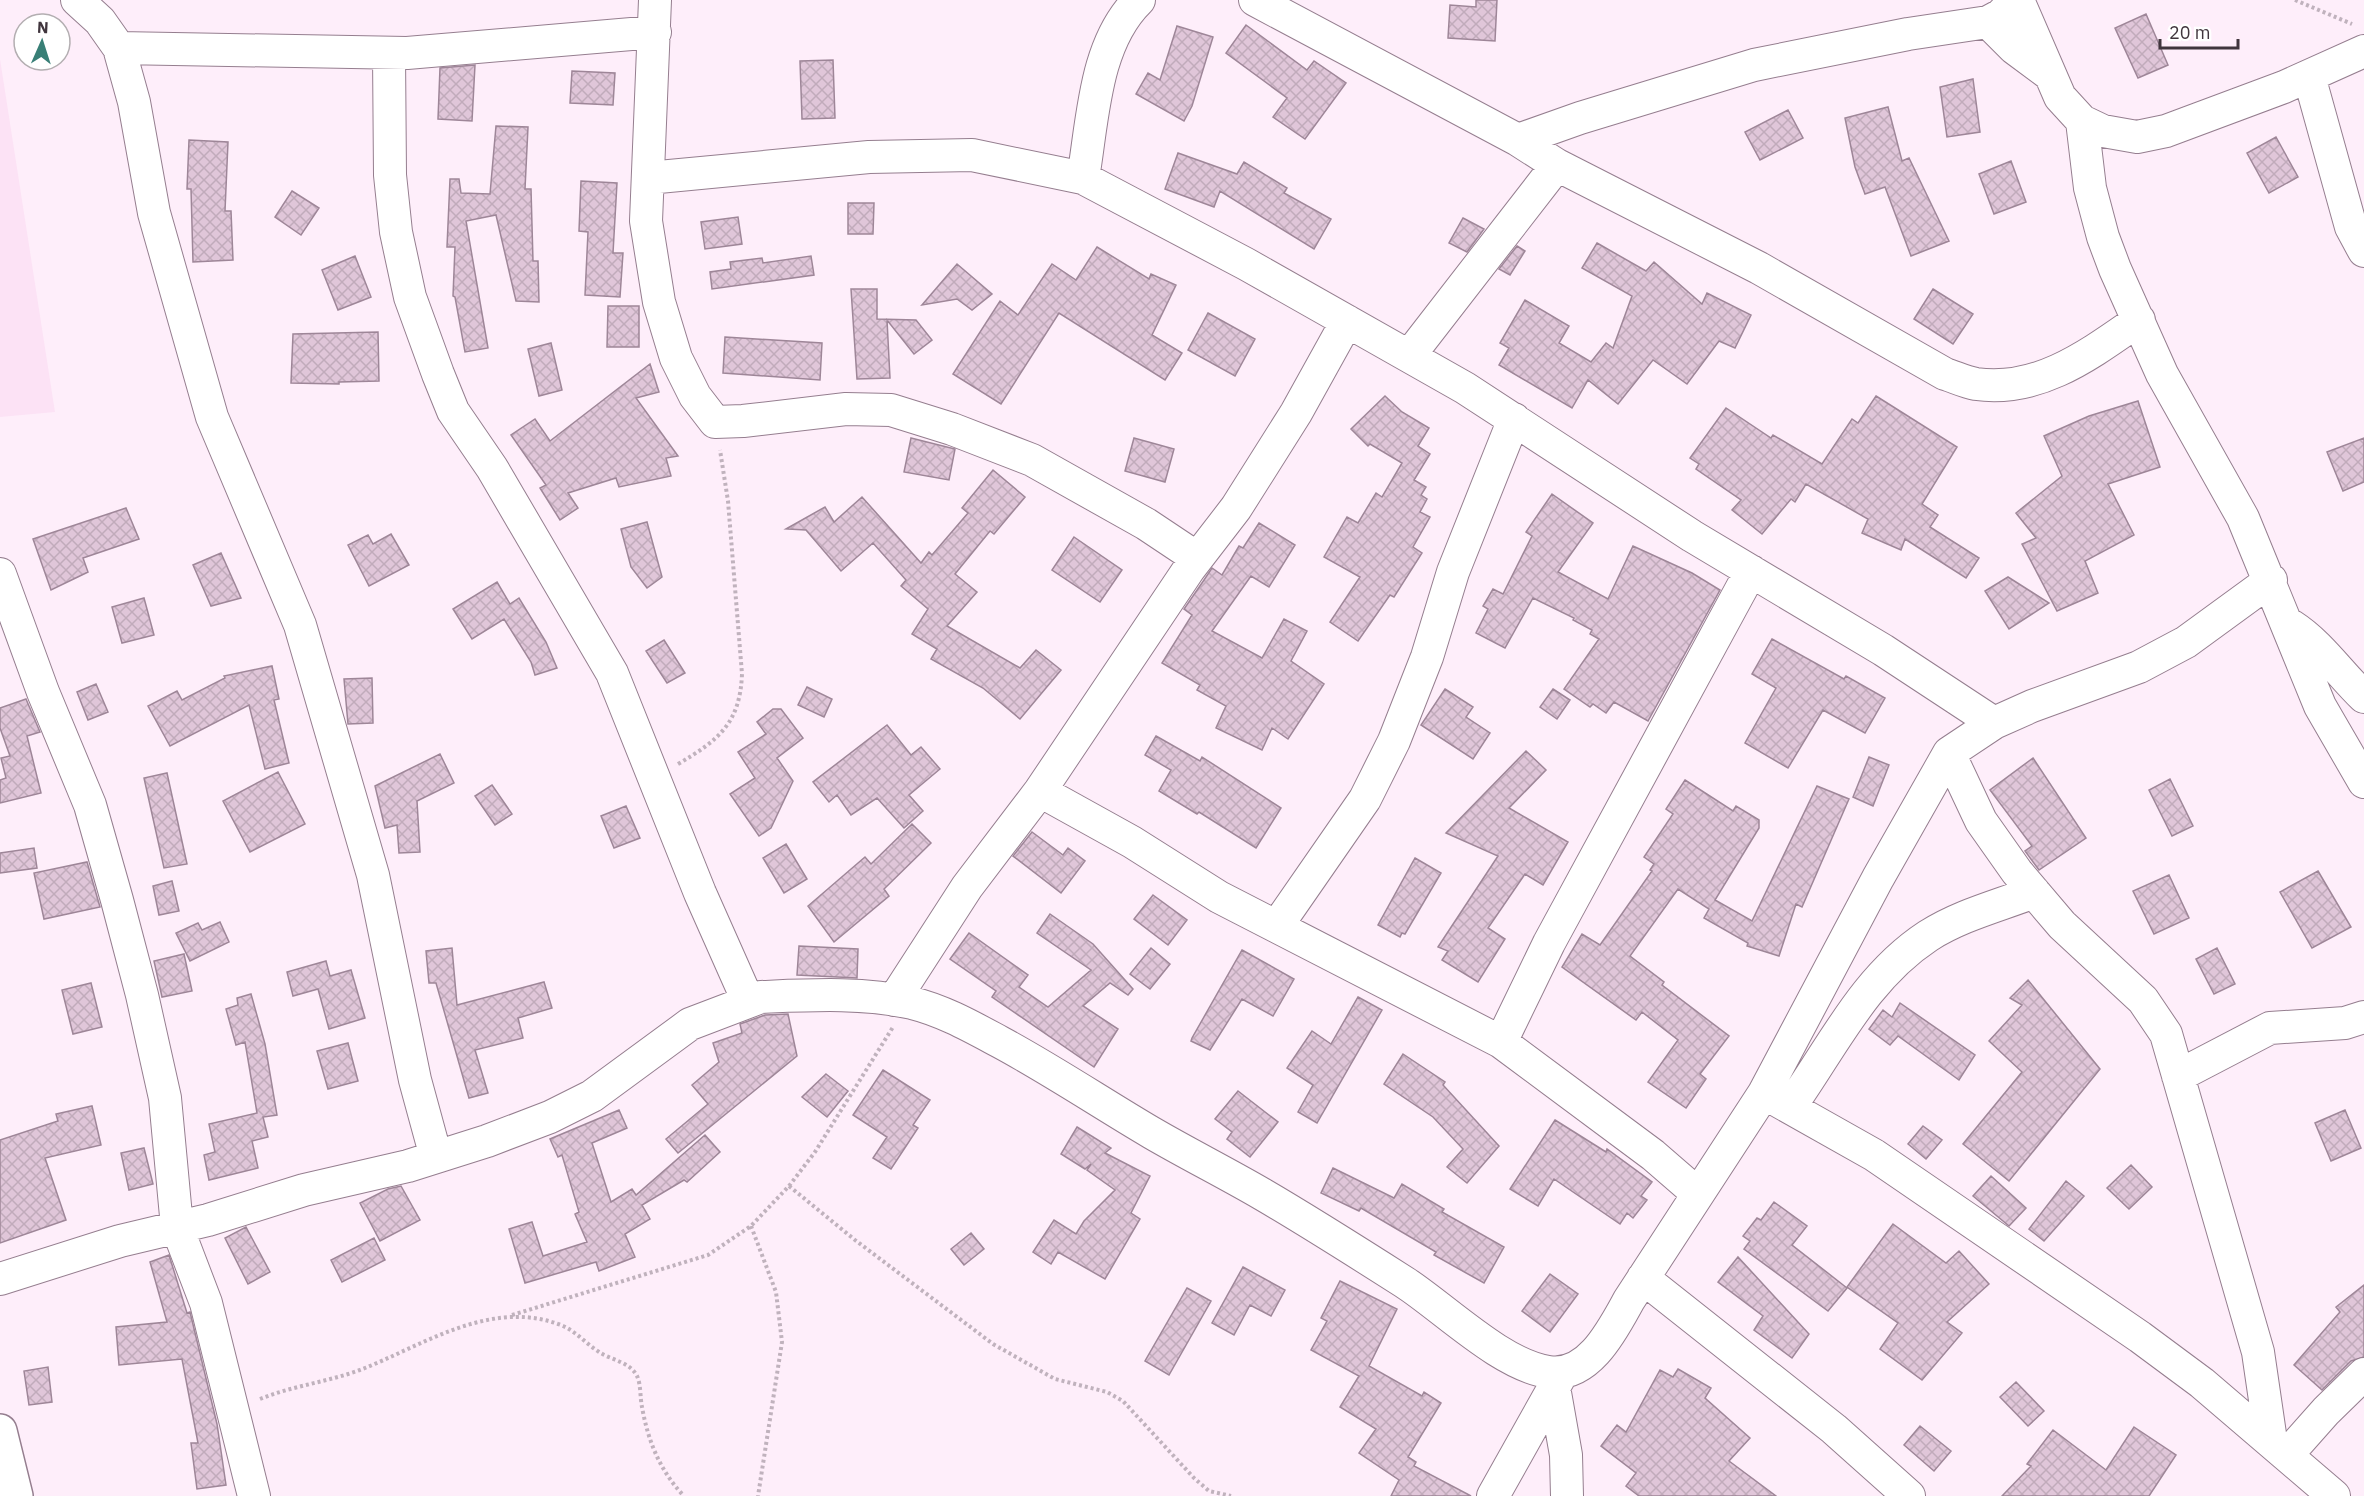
<svg xmlns="http://www.w3.org/2000/svg" width="2364" height="1496" viewBox="0 0 2364 1496" font-family="'IBM Plex Sans',sans-serif">
<style>
.built{fill:#fce2f5}
.building{fill:url(#building-cross-hatch);stroke:#9e8698;stroke-width:1.5}
.lines{fill:none;stroke-linecap:round;stroke-linejoin:round}
.street-casing{stroke:#957e8f;stroke-width:34}
.secondary-casing{stroke:#957e8f;stroke-width:36}
.path{stroke:#c0b2bd;stroke-width:4;stroke-dasharray:3 3;stroke-linecap:butt}
.street{stroke:#fff;stroke-width:32}
.secondary{stroke:#fff;stroke-width:33}
</style>
<defs>
<pattern id="building-cross-hatch" width="8" height="8" patternUnits="userSpaceOnUse" patternTransform="scale(1.5)"><rect width="8" height="8" fill="#e0c6d9"/><path d="M0 0l8 8M0 8l8-8" fill="none" stroke="#c1abbb"/></pattern>
</defs>
<rect width="100%" height="100%" fill="#feeefa"/>
<path class="built" d="M0,59l55,353 -55,5z"/>
<path class="building" d="M1476,0h21l-2,41 -47,-3 2,-33 26,2z
M2146,14l22,51 -30,13 -23,-50z
M1246,25l61,45 7,-9 32,22 -41,56 -32,-22 14,-19 -61,-45z
M1177,26l36,11 -21,69 -8,15 -48,-27 12,-21 12,7z
M833,60l2,58 -33,1 -2,-58z
M475,65l-3,56 -34,-2 2,-51z
M572,71l43,2 -2,32 -43,-2z
M1973,79l7,53 -33,5 -7,-50z
M1888,107l14,54 7,-3 40,83 -38,15 -26,-69 -20,7 -10,-27 -10,-49z
M1788,110l15,28 -43,22 -15,-28z
M496,126l32,1 -3,62h6l2,72h5l1,41 -23,-1 -20,-86 -30,6 22,127 -23,4 -10,-55 -2,-1 2,-49h-8l3,-68h9l2,14 29,1z
M2276,137l22,40 -29,16 -22,-40z
M189,140l39,2 -3,69h6l2,49 -40,2 -2,-73h-4z
M1178,153l59,21 7,-12 43,26 -3,5 47,26 -17,30 -94,-58 -6,16 -49,-18z
M2011,161l15,41 -32,12 -15,-40z
M581,181l36,2 -4,70h10l-3,44 -35,-2 3,-63 -9,-1z
M292,191l27,17 -18,27 -26,-18z
M848,203h26l-1,31h-25z
M738,217l4,27 -37,5 -4,-27z
M1463,218l21,11 -17,23 -18,-9z
M1597,243l49,28 8,-9 48,42 5,-11 44,22 -16,33 -16,-7 -32,43 -34,-24 -35,44 -30,-24 -16,28 -73,-43 10,-17 -9,-5 25,-43 44,26 -10,17 32,19 15,-19 7,5 19,-52 -50,-28z
M1517,246l8,5 -15,24 -11,-6z
M1097,247l52,32 2,-5 25,11 -24,50 30,18 -17,27 -106,-67 -58,91 -48,-30 47,-73 18,14 34,-51 24,16z
M355,256l16,41 -33,13 -16,-40z
M811,256l3,19 -102,14 -2,-17 21,-3 -1,-7 32,-4 1,5z
M957,264l35,30 -20,16 -15,-11 -35,6z
M851,289h26v30l39,1 16,20 -18,14 -27,-34 3,58 -33,1z
M1933,289l40,25 -20,30 -39,-25z
M608,306h31v41h-32z
M1208,313l47,26 -20,37 -47,-26z
M378,332l1,49 -40,1v2l-48,-1 2,-49z
M725,337l97,6 -2,37 -97,-7z
M551,343l11,47 -23,6 -11,-47z
M650,364l9,28 -23,6 42,58 -12,2 5,18 -52,11 -3,-9 -48,15 10,15 -18,12 -20,-32 6,-3 -35,-50 24,-16 15,22z
M1385,396l17,16 27,16 -11,18 12,8 -16,26 12,7 -5,8 6,4 -7,13 10,5 -17,30 9,6 -28,44 -4,-2 -32,46 -28,-19 30,-45 -36,-20 23,-40 11,6 18,-30 6,4 20,-34 -32,-19 -2,2 -17,-17z
M1876,396l81,51 -35,57 16,11 -8,12 49,31 -13,20 -61,-39 -4,11 -39,-17 6,-14 -62,-35 -11,18 -4,-3 -29,35 -30,-24 9,-10 -45,-31 3,-5 -9,-6 36,-50 45,30 2,-3 49,29 30,-45 6,4z
M2138,401l22,66 -52,17 26,51 -49,26 13,32 -41,18 -35,-67 14,-6 -20,-25 46,-37 -18,-40 45,-20z
M911,438l44,11 -6,31 -45,-8z
M1134,438l40,11 -9,33 -40,-11z
M2364,438v44l-21,9 -16,-39z
M993,470l32,27 -31,37 -4,-3 -35,43 22,18 -30,34 73,42 16,-18 25,20 -41,49 -37,-31 -52,-29 6,-10 -25,-15 16,-25 -27,-23 5,-6 -33,-37 -32,28 -35,-41 -20,-1 39,-22 9,15 28,-25 59,66 8,-11 3,3 36,-42 -6,-5z
M1552,494l41,29 -35,49 50,27 25,-53 59,27 28,17 -72,131 -34,-19 -8,11 -13,-9 -3,3 -26,-18 35,-50 -9,-5 2,-4 -19,-10 1,-2 -41,-20 -28,50 -29,-15 12,-24 -5,-3 10,-17 10,5 29,-58 -6,-4z
M126,508l13,31 -56,19 5,14 -37,18 -18,-51z
M647,522l15,55 -15,11 -16,-21 -10,-38z
M1259,523l36,22 -26,42 -18,-11 -39,55 50,27 22,-39 23,12 -16,30 33,23 -36,55 -16,-11 -10,22 -46,-22 10,-22 -29,-16 3,-5 -38,-22 30,-48 -8,-6 20,-29 8,-12 10,7 17,-29 4,2z
M391,534l18,31 -40,21 -21,-41 20,-10 5,9z
M1074,537l48,33 -22,32 -48,-32z
M221,553l20,45 -30,8 -18,-41z
M2008,577l41,26 -40,26 -24,-38z
M497,582l13,22 9,-6 27,44 11,26 -22,7 -4,-13 -27,-43 -32,20 -19,-30z
M144,598l10,37 -32,8 -10,-36z
M1772,639l72,40 2,-3 39,22 -20,35 -42,-23 -35,58 -43,-25 31,-55 -24,-14z
M664,640l21,33 -18,10 -21,-32z
M272,666l7,33 -5,1 15,63 -24,6 -16,-64 -79,41 -22,-40 29,-15 5,9 43,-22 -1,-2z
M372,678l1,45 -25,1 -4,-45z
M96,684l12,28 -20,8 -11,-28z
M807,687l25,12 -8,18 -26,-12z
M1445,689l28,18 -7,10 24,16 -17,26 -52,-34z
M1553,689l17,11 -13,19 -17,-12z
M26,699l14,33 -13,4 14,57 -41,10v-23l6,-2 -5,-20 9,-2 -10,-28v-20z
M773,709h8l22,29 -26,20 16,23 -22,47 -12,8 -29,-42 25,-16 -17,-26 28,-18 -9,-12z
M887,725l24,30 10,-8 19,22 -31,26 14,16 -19,17 -27,-30 -26,17 -14,-20 -8,7 -16,-20z
M1156,736l44,25 2,-4 79,51 -25,40 -57,-36 -2,2 -38,-23 12,-21 -26,-15z
M1526,751l20,19 -37,38 59,34 -25,43 -18,-11 -37,54 17,11 -27,43 -36,-22 6,-9 -10,-4 60,-91 -52,-23z
M440,754l14,29 -37,18 3,51 -21,1 -2,-28 -12,3 -10,-42z
M1869,757l20,8 -16,41 -20,-9z
M2033,758l53,80 -47,32 -14,-19 7,-5 -42,-56z
M278,772l27,52 -55,28 -27,-51z
M167,773l20,91 -23,4 -20,-90z
M2170,779l23,47 -21,10 -23,-46z
M1685,780l48,31 3,-5 23,14v8l-44,72 37,21 65,-135 32,13 -47,108 -6,-3 -17,52 -32,-10 1,-3 -44,-25 5,-9 -31,-20 -48,67 34,26 -2,3 67,51 -29,38 6,5 -20,29 -38,-26 30,-42 -36,-28 -6,8 -74,-53 20,-33 18,11 52,-74 -2,-1 4,-6 -10,-7 29,-43 -7,-5z
M492,785l20,29 -17,11 -20,-29z
M626,806l14,32 -26,10 -13,-32z
M912,824l19,19 -47,46 5,7 -55,46 -26,-36 57,-49 6,7z
M1032,832l31,23 5,-7 17,13 -24,32 -48,-37z
M786,844l21,35 -23,14 -21,-35z
M34,848l3,20 -37,5v-20z
M1415,858l26,15 -36,61 -3,-1 -2,4 -22,-12z
M87,862l13,45 -56,12 -10,-46z
M2318,871l33,56 -39,21 -32,-56z
M2169,875l20,43 -35,16 -21,-43z
M172,881l7,30 -20,4 -6,-29z
M1153,895l34,25 -19,25 -34,-26z
M1050,914l43,30 40,45 -5,6 -18,-12 -27,23 35,23 -24,38 -102,-70 4,-6 -46,-32 19,-26 59,42 -9,12 29,20 43,-37 -54,-37z
M220,922l9,20 -39,19 -14,-28 22,-10 4,7z
M799,946l59,3 -1,29 -60,-3z
M452,948l5,57 87,-23 8,26 -34,10 5,20 -48,12 13,43 -19,5 -33,-115h-7l-3,-32z
M1151,948l19,16 -20,25 -20,-15z
M2217,948l18,36 -21,10 -18,-35z
M1242,950l52,29 -21,37 -31,-17 -32,51 -19,-9 1,-3z
M184,954l8,37 -30,6 -8,-36z
M326,961l4,15 21,-6 14,48 -36,11 -11,-40 -25,7 -6,-24z
M2028,980l72,89 -91,112 -46,-37 59,-72 -33,-31 33,-36 -12,-7z
M91,983l11,44 -29,7 -11,-44z
M251,994l14,50 12,71 -14,2 5,20 -16,4 6,27 -49,12 -5,-25 11,-3 -6,-28 48,-11 -12,-71 -9,3 -10,-36 12,-4 -1,-7z
M1358,997l24,13 -65,113 -19,-11 15,-27 -26,-17 25,-37 19,13z
M1900,1003l75,52 -16,25 -61,-44 -8,9 -21,-16 14,-19 9,7z
M788,1014l9,42 -119,97 -12,-14 42,-35 -16,-19 27,-23 -6,-19 29,-10 -2,-9 25,-9z
M348,1043l10,38 -30,8 -11,-38z
M1403,1054l42,28 -2,3 56,61 -32,37 -20,-16 16,-18 -30,-32 -49,-33z
M883,1070l47,30 -17,25 5,3 -27,41 -18,-11 14,-21 -34,-22z
M826,1074l22,17 -21,26 -25,-20z
M1238,1091l40,31 -28,35 -23,-18 5,-7 -17,-13z
M92,1106l9,39 -56,13 21,62 -66,23v-103l58,-19 -2,-7z
M619,1110l8,18 -35,15 19,59 21,-13 4,6 69,-60 15,17 -33,30 -3,-2 -42,25 8,14 -25,15 10,23 -36,14 -3,-9 -71,21 -16,-54 23,-7 11,34 44,-14 -12,-28 4,-2 -17,-57 -4,2 -8,-18z
M2345,1110l16,38 -30,13 -16,-38z
M1555,1120l51,32 1,-3 45,33 -11,14 6,4 -14,18 -6,-5 -7,11 -66,-45 -16,27 -28,-17z
M1923,1126l19,14 -16,19 -18,-15z
M1077,1127l34,21 -6,5 45,23 -19,37 9,6 -35,60 -47,-27 -7,12 -18,-12 21,-32 22,14 8,-13 31,-31 -28,-20 4,-6 -6,5 -24,-15z
M144,1148l9,36 -24,6 -8,-37z
M2131,1165l21,22 -23,22 -22,-21z
M1333,1168l61,30 8,-14 42,25 -2,3 62,35 -20,36 -50,-28 2,-3 -75,-44 -2,3 -38,-18z
M1991,1176l35,32 -17,18 -36,-30z
M2066,1181l18,15 -40,45 -15,-12z
M401,1186l19,34 -40,21 -20,-38 28,-14z
M1774,1202l33,24 -15,19 55,43 -19,23 -84,-62 6,-8 -7,-5 14,-18 4,2z
M1893,1224l53,39 13,-12 30,33 -42,38 15,11 -40,47 -42,-31 18,-26 -51,-36z
M246,1227l24,45 -22,12 -23,-46z
M971,1233l13,16 -20,16 -13,-16z
M374,1238l11,22 -43,22 -11,-22z
M169,1255l18,58 3,-1 27,112 9,61 -29,4 -6,-46h7l-16,-84 -63,6 -3,-38 51,-5 -17,-60z
M1738,1257l71,77 -17,24 -38,-28 9,-14 -45,-34z
M1243,1267l42,23 -14,26 -21,-11 -16,30 -22,-12z
M1550,1274l28,20 -28,38 -28,-21z
M1340,1281l57,28 -28,57 53,30 2,-4 17,11 -33,54 8,5 -2,4 57,30h-80l8,-16 -40,-27 17,-24 -36,-22 19,-31 -48,-26 16,-29 -6,-3z
M2364,1285v72l-13,4 -29,29 -28,-25 46,-53 -4,-5z
M1187,1288l24,13 -42,74 -24,-14z
M48,1367l4,35 -23,3 -5,-34z
M1678,1369l33,19 -6,10 45,40 -21,23 47,35h-137l-13,-10 10,-13 -35,-27 16,-21 9,7 34,-62 13,7z
M2016,1382l28,29 -16,15 -28,-29z
M1920,1426l31,25 -17,20 -30,-26z
M2134,1427l42,28 -27,41h-147l29,-30 -4,-2 26,-34 53,40z"/>
<g class="lines">
<g class="street-casing">
<path id="street" d="M77,0l23,21 19,27 15,54 20,111 58,204 88,208 73,250 42,205 21,77
M655,0l-9,221 13,81 17,56 19,38 20,26 28,-1 103,-12 45,1 61,19 80,31 114,64 51,34
M1255,0l263,140 39,25 202,103 186,106c10,3 20,8 31,10 63,9 114,-30 163,-64
M2018,0l42,97 22,24 21,10 34,6 29,-6 118,-44 80,-36
M1988,22l26,26 35,26
M119,48l288,5 248,-21
M389,54l1,121 6,57 14,65 28,77 15,37 39,57 120,205 88,220 48,108
M2309,76l42,151 13,24
M2082,121l8,67 13,49 12,32 47,105 81,144 77,188 44,76
M1518,140l62,-22 174,-53 154,-31 80,-12 13,-7 14,-15
M648,178l221,-21 103,-2 111,23 163,86 219,124 227,148 191,114 111,73
M1083,178c10,-58 11,-134 56,-178
M1409,356l148,-191
M0,574l43,118 47,113 27,95 25,95 23,103 12,129 29,76 48,193
M2292,626c28,18 48,48 72,71
M1949,753l32,68 36,51 45,53 81,75 23,34 92,318 13,89
M1040,791l92,51 87,55 282,145 152,113 45,39
M1277,926l88,-127 29,-58 33,-84 26,-85 61,-153
M894,1000l73,-113 73,-96 149,-222 47,-61 60,-95 51,-92
M1501,1042l48,-99 202,-372
M2178,1076l92,-48 75,-5 19,-6
M1764,1093l110,62 266,182 62,46 132,113
M1790,1107c42,-59 74,-129 138,-171 33,-21 70,-30 106,-44
M1643,1278l191,151 75,67
M0,1279l120,-38 88,-21 96,-30 104,-24 79,-25 63,-24 42,-21 98,-72 71,-27c50,-2 102,-5 151,6 32,8 60,24 88,39 52,28 101,61 152,91 36,21 74,40 110,61 48,28 95,58 142,88 39,25 98,84 145,90 40,6 64,-43 80,-72l135,-207 114,-215 71,-125 45,-30 38,-17 107,-39 47,-25 85,-62
M1554,1387l12,68 1,41
M2287,1455l39,-44 38,-37
M1493,1496l69,-123"/>
</g>
<g class="secondary-casing">
<path id="secondary" d="M0,1431l16,65"/>
</g>
<path class="path" d="M2295,0l57,24
M678,764c41,-24 62,-41 64,-90l-14,-173 -8,-51
M789,1186l66,54 138,104 62,35 52,13 16,9 71,77 15,13 22,5
M751,1226l25,66 6,50 -24,154
M512,1315l196,-60 43,-29 38,-40 26,-34 78,-125
M260,1399c32,-13 67,-17 100,-29 62,-24 129,-71 198,-46 16,5 27,19 41,28 12,8 31,10 38,24 4,8 3,22 5,31 6,34 18,64 42,89"/>
<use href="#street" class="street"/>
<use href="#secondary" class="secondary"/>
</g>
<g transform="translate(42 42) rotate(3)"><circle r="28" fill="#ffffff" stroke="#b3aeb1" stroke-width="1.5"/>
<path d="M0-4.5L10 22L0 15L-10 22Z" fill="#387f76"/>
<text y="-9" font-size="16" font-weight="bold" text-anchor="middle" fill="#40353d">N</text>
</g>
<path d="M2160 39v9h78v-9" fill="none" stroke="#40353d" stroke-width="3"/>
<text x="2169" y="39" font-size="18" fill="#40353d" stroke="#ffffff" stroke-width="4.5" paint-order="stroke">20 m</text>
</svg>
